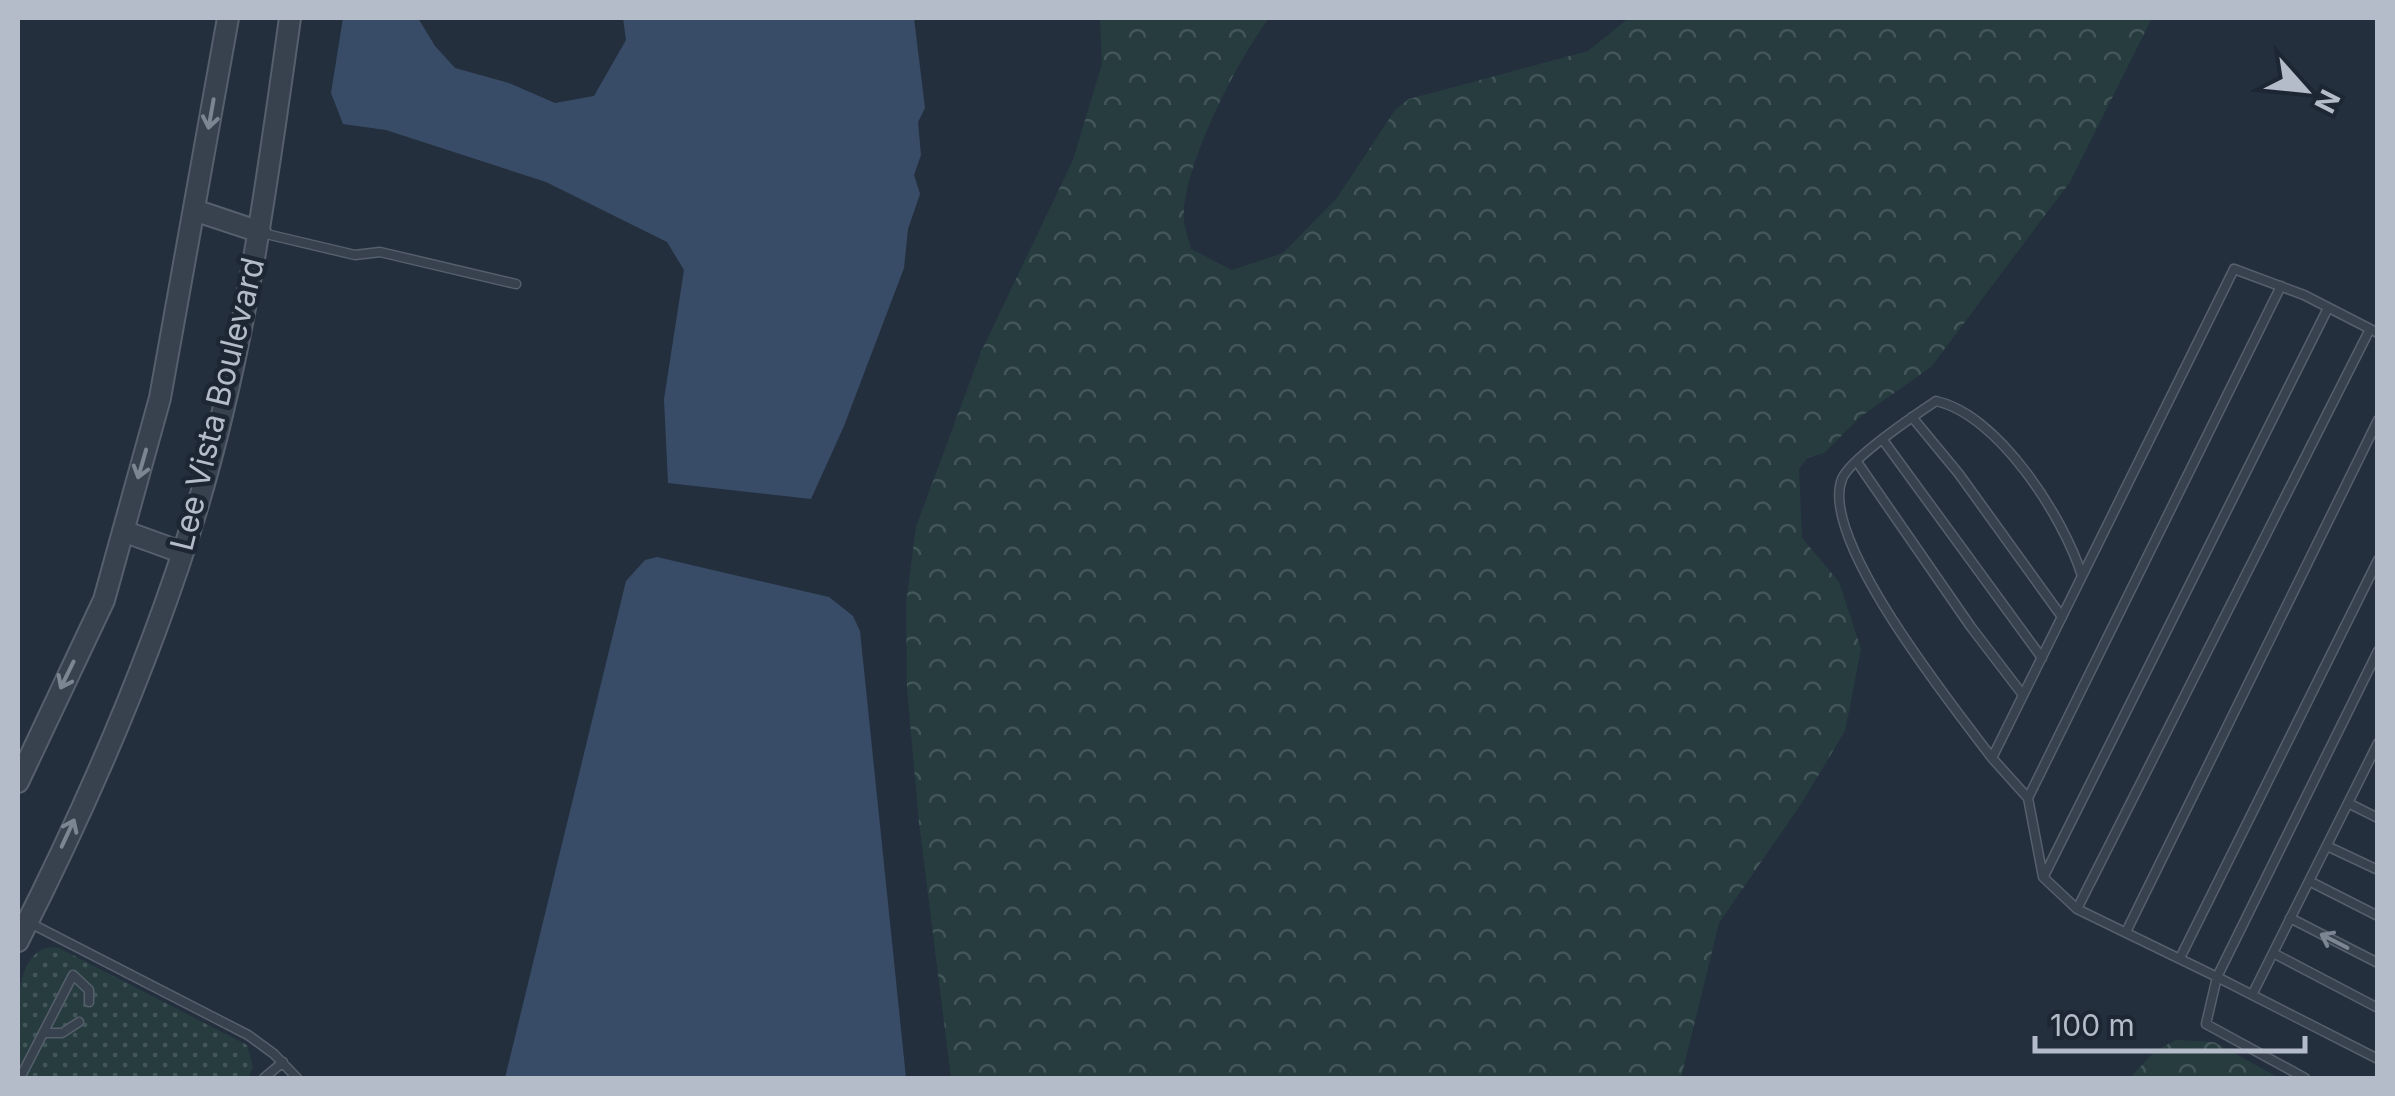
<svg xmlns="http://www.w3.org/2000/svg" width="2395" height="1096" viewBox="0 0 2395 1096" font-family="Inter,sans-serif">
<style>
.grass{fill:url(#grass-dots)}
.forest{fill:url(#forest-crowns)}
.water{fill:#394c67}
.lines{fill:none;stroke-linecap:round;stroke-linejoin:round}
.service-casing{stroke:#565f6c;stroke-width:11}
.tertiary-casing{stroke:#565f6c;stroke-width:24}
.service{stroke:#38414e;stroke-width:8}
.tertiary{stroke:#38414e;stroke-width:20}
.oneway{stroke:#7c8592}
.labels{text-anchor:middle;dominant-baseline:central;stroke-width:9;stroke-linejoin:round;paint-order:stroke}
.street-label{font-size:32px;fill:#b4bcc9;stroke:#1d2633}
</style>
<defs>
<pattern id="grass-dots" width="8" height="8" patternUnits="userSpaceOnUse" patternTransform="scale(2.5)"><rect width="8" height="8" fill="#263c3f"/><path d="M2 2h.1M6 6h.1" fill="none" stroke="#435659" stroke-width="1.8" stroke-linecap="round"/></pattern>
<pattern id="forest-crowns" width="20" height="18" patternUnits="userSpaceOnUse" patternTransform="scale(2.5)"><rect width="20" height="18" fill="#263c3f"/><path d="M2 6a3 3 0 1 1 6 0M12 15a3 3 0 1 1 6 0" fill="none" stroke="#435659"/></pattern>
</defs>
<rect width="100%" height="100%" fill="#242f3e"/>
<path class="grass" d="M51,947l8,1 188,97 6,22 -5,11h-230c0,-32 -11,-126 33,-131z"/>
<path class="forest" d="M1100,18h169c-30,39 -88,151 -85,201 0,9 5,21 7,30l41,21 51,-17 54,-55 58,-88 14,-11 179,-48 41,-33h523l-82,164 -139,185 -71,50 -36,36 -17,5 -8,11 3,69 37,44 22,67 -16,82 -44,73 -82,119 -38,155h-730l-32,-255 -12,-135 -1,-84 10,-77 65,-175 92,-192 29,-96z
M2176,1040l38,2 65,36h-149l25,-27z"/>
<path class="water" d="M343,18h75l17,28 20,22 54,15 46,20 39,-7 32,-56 -3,-22h291l11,90 -7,14 3,33 -7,20 6,19 -12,35 -4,39 -60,158 -33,73 -143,-16 -4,-84 20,-129 -17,-28 -121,-60 -160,-52 -43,-6 -12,-31z
M657,557l172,40 24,19 7,15 46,447h-401l121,-497 19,-21z"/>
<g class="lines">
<g class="service-casing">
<path id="service" d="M262,233l93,22 25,-3 136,32
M1912,417l47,57 103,143
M1883,440l159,218
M1857,462l114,165 52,68
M2378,651l-161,326 161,82
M1992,758c-38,-51 -174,-219 -150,-279 8,-20 73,-64 94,-78 63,14 128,117 146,175
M2028,798l253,-512
M2348,803l30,15
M2327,846l51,24
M2044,876l284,-568
M2309,881l69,35
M2077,909l293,-580
M2290,918l88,45
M30,923l218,112 26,19 23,24
M2126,932l252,-512
M2273,953l105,55
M2180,958l198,-398
M2252,995l126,-252
M43,1033h19l17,-11
M20,1078l53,-103 16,15v12
M264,1078l19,-16
M2305,1078l-99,-54 11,-47 -140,-68 -34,-32 -15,-79 -36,-40 242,-489 70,26 74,38"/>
</g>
<g class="tertiary-casing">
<path id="tertiary" d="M194,210l66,22
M123,531l58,21
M18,782l86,-182 56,-202 68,-380
M18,941c70,-138 134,-285 179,-433 48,-160 70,-325 93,-490"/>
</g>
<use href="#service" class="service"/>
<use href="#tertiary" class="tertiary"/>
</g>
<defs><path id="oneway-shaft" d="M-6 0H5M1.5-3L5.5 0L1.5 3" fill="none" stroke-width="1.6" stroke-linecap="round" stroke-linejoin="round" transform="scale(2.5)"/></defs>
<g class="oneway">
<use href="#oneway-shaft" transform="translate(211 114) rotate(100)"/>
<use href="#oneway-shaft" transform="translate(142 464) rotate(106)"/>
<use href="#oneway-shaft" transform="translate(67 675) rotate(116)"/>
<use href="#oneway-shaft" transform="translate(68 833) rotate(-65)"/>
<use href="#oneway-shaft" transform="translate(2334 941) rotate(-153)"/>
</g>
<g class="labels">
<g class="street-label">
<text transform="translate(217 404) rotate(-76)">Lee Vista Boulevard</text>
</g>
</g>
<rect width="2395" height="1096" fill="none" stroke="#b4bcc9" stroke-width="40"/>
<g transform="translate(2305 90) rotate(117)" stroke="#1d2633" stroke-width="8" paint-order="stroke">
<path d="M0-8L18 38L0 25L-18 38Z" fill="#b4bcc9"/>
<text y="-15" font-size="28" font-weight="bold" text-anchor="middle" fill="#b4bcc9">N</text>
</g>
<path d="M2035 1036v15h270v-15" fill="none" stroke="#b4bcc9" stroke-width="5"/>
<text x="2050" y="1036" font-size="30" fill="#b4bcc9" stroke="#1d2633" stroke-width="8" paint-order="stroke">100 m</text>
</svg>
